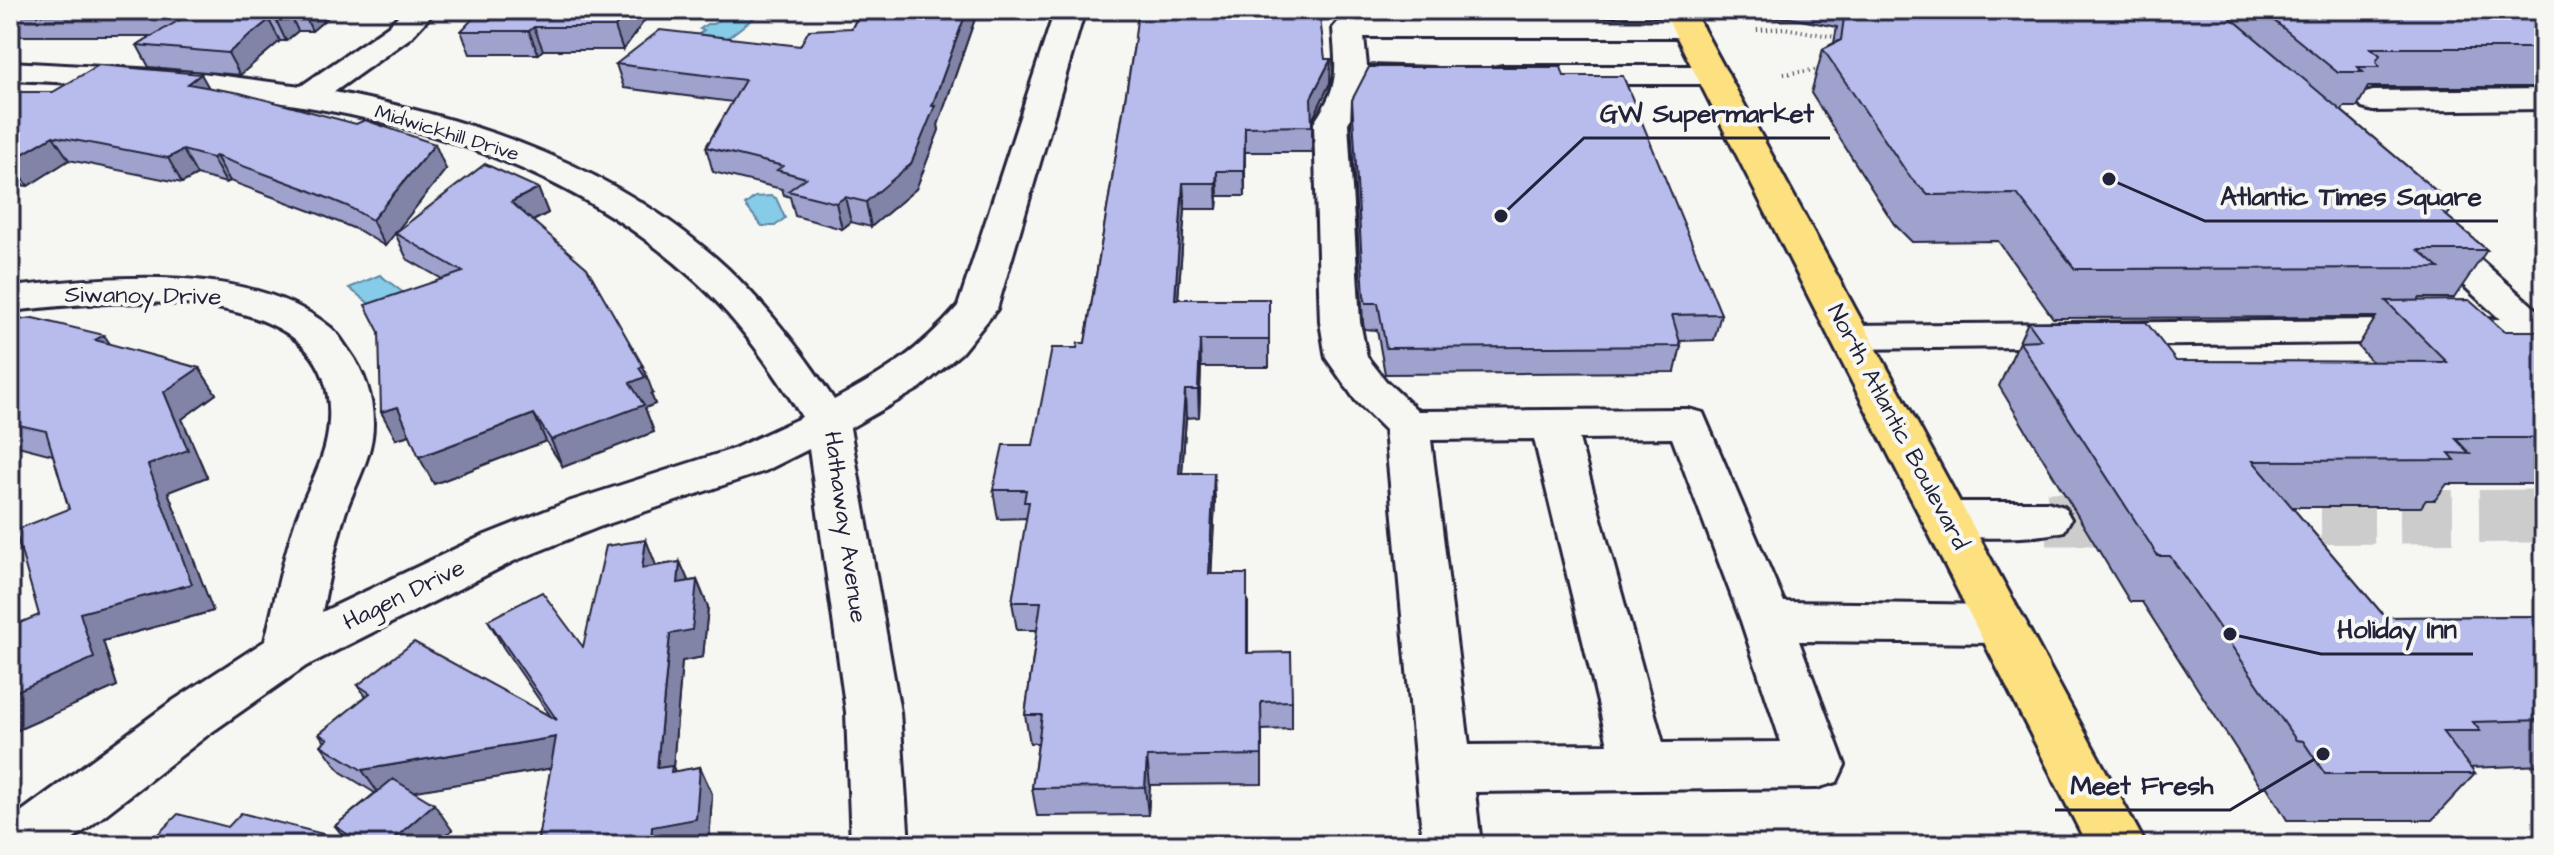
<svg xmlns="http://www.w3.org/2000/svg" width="2554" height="855" viewBox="0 0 2554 855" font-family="'Architects Daughter',sans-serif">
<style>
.water{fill:#86cbe7;stroke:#5e87a2;stroke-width:2}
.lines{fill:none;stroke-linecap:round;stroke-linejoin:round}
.minor-tunnel{stroke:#cccccd;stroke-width:53;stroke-dasharray:53 26;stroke-linecap:butt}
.minor-casing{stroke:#22223b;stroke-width:6}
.major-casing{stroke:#22223b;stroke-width:6}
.path{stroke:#22223b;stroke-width:4;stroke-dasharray:1 4;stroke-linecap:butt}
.minor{fill:#f6f6f2;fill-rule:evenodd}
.major{fill:#fde080;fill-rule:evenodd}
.wall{fill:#9ea2cc;stroke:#22223b;stroke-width:2}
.shaded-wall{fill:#8184a6;stroke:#22223b;stroke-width:2}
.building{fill:#b8bced;stroke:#22223b;stroke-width:2}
.labels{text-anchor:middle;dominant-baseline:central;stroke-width:8;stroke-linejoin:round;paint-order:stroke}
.far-street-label{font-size:20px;fill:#22223b;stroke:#f6f6f2}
.street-label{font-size:24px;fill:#22223b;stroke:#f6f6f2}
.leader{fill:none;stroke:#22223b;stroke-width:3}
.callout-dot{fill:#22223b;stroke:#f6f6f2;stroke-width:3}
.callout-label{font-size:26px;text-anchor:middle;font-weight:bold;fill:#22223b;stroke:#f6f6f2;stroke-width:8;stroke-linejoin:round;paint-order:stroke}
</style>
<rect width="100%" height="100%" fill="#f6f6f2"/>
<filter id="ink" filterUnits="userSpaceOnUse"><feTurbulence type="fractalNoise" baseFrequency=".0125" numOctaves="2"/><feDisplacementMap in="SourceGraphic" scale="16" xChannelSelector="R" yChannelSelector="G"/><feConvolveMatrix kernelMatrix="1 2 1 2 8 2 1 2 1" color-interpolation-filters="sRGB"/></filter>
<g filter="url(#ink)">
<path class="water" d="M728,13l27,4 -34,26 -29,-3 12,-10 -4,-1 7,-5h6z
M771,196l5,2 9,20 -10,8h-13l-17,-21 10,-8z
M380,275l29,22 -30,14 -30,-23z"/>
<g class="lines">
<path class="minor-tunnel" d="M2242,518l302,-2
M2047,519h94"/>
<g class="minor-casing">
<path id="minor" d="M404,10h32l-26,28 -76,54c142,27 285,75 393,176 41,39 76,85 107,132 52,-28 85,-49 124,-94l97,-296h30l-88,299 -36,44 -41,35 -70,40 50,284 9,133h-58l-5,-133 -37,-263 -44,22 -166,56 -85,34 -208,105 -97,68 -143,111h-56v-25l161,-118 94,-61c10,-40 17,-80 30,-118 10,-31 29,-59 33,-91 21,-161 -222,-131 -318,-121v-24c98,-10 238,-26 320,40 8,6 13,16 19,24 16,22 24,45 24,73 0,31 -17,59 -27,87 -11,33 -17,67 -24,101l158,-75 85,-34 168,-54 69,-32c-30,-48 -63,-96 -104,-134 -186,-173 -447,-193 -688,-203v-18l184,10 107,14 87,-60z
M1348,19h340l10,3 5,6 -5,6 -10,3h-324l3,29 67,2 5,7 -5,7 -68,2 -2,12 -16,27 12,199 7,35 19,24 32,30 270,-2 15,4 81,189 217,3 18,5 8,14 -8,14 -18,5 -202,-2 46,124 -8,17 -20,6 -342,4 6,53h-58l-38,-415 -29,-29 -30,-43 -6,-36 -6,-199c26,-39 22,-50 19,-95l5,-6zM1672,438l69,183 40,121 -118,1 -84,-304zM1534,439l74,305 -139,1 -38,-305z
M1503,66h210l11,2 5,7 -5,7 -11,2h-210l-11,-2 -5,-7 5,-7z
M2544,89v20l-171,2 -11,-3 -5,-7 5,-7 11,-3z
M2428,222l13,3 103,91v25l-695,8 -14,-3 -6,-9 6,-9 14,-3 651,-6 -85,-78 -6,-8 6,-8z
M1947,502h100l17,5 7,12 -7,12c-34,9 -100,9 -134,0l-7,-12 7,-12z"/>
</g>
<g class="major-casing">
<path id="major" d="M1663,10h30l453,835h-59z"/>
</g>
<path class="path" d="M1757,30l27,-2 51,9 6,-3
M1784,74l37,-5"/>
<use href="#minor" class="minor"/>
<use href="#major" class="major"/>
</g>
<path class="wall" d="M10,10h326l-24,21h-14l-12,10h-6l-40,34 -91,-8 -12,-22 14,-9h-141z
M652,10l-29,40h-80l-5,4h-68l-9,-23z
M861,10h117l-40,115 1,5 -23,59 -45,38 -20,-5 -9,7 -47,-13 -5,-19 -6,-2 -2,-6 -69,-17 -7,-25 27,-45 -109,-14 -8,-24 184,-18 52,-18z
M1768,10h776v77h-176l-11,20h-13l-2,4 112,95 -7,10 40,34 -33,48h-34l-2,3 86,30h40v153h-97l-12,16h-9l-5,7h-129l93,110 159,-1v149l-74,3 5,6 -43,46h-145l-20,-33 -7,-1 -118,-184h-12l-131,-216 29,-64 148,39 196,1 -14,-16 18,-29 -323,1 -55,-77 -86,1 -18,-18 -83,-131 12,-44 11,-6 3,-16 -47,-9h-17z
M1134,45l196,38 -18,38v31h-67v44h-27l-1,13h-32l-7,90h91v68h-68l-2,50 -13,1 -4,55 33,28 -4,73 37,28v51l44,48v28l-30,1v54l-112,1 -2,30 -111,1 -5,-28 6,-45h-8l-5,-28 12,-85h-20l-5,-28 15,-84 -29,1 -5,-29 40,-45 44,-97 8,-5z
M1564,76l157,238 -7,26 -34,1 1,5 -6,26 -290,2 -8,-44 -13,-1 -1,-7 -12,-198 1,-24z
M208,88l238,81 -51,64 143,-45 10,25 -15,8 120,172 -2,1 4,10 -10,4 9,24 -91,35 -17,-26 -112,43 -24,-49 -14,4 46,-160 -35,-20 -12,-26 -10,13 -25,-15 -41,-17 -89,-33 -4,2 -29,-8 -15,8 -113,-23 -41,26 -18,-2v-87z
M10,321l101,24 88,23 17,26 -34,25 25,58 -39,15 45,119 -110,30 14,45 -106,47 28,-118 30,-106 -16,-54 -43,-11z
M646,540l10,26 24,-4 8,19 9,-1 11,27 -5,50 -21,4 -9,106 2,5 25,-5 12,27 -3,51h-172l14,-77 -137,23 38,39 -16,15h-86l-15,-19 40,-33 -34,-21 -20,-27 4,-3 -6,-8 47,-37 -8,-12 193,32 -48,-70 -15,-27 95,27z"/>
<path class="shaded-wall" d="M288,10l10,21 -12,10 -10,-21z
M302,10h34l-24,21z
M628,10h24l-29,40 -8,-23z
M967,10h11l-40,115 1,5 -23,59 -45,38 -5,-25 66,-96z
M269,20l11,21 -40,34 -12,-22z
M534,27l9,23 -5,4 -9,-23z
M1331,59l-1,24 -19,40v-25z
M201,74l13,23 -26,-13z
M1245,127v69l-1,-25z
M53,136l16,24 -41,26 -17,-25z
M435,144l11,25 -61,77 -13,-26z
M183,150l14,25 -15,8 -14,-25z
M216,156l14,25 -4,2 -14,-25z
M1217,171l1,25 -1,13 -1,-26z
M1183,183l2,26 -9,117 -1,-27z
M538,188l10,25 -27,14 -10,-25z
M845,197l6,25 -9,7 -6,-26z
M104,335l18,26 -27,-21z
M1200,340l1,27 -2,50 -1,-27z
M643,366l10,27 -2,1 4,10 -10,4 9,24 -91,35 -12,-27 79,-57 9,-15z
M199,368l17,26 -34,25 25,58 -39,15 45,119 -110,30 14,45 -106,47 -1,-2v-37l70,-81 68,-148 16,-73z
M1185,390l1,28 -6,83 -1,-28z
M398,407l15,27 -17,5 -15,-27z
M534,414l12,27 -112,43 -15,-27z
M1214,473l1,28 -5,101 -1,-28z
M646,540l11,28h-15z
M680,562l12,27 -14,-6z
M697,580l11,27 -5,50 -21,4 -9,106 12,26 -28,-25 13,-134z
M556,737l15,28 -190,32 -19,-27z
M1147,757l3,28 -2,30 -3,-28z
M700,767l12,27 -3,51h-58l1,-18z
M434,804l18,26 -16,15h-49z
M331,836l7,9h-15z"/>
<path class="building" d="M10,10h277l-11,10h-7l-41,33 -91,-8 51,-30h-178z
M481,10h147l-13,17h-81l-5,4h-68z
M861,10h106l-35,96h3l-24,58 -45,38 -21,-5 -9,6 -48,-12 18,-13 -29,-8 6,-4 -77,-19 39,-67 -129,-16 44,-34 140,16 9,-16 43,-2z
M1138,10h181l6,49h6l-20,39 1,28 -67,1 -1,44h-27l-1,12h-33l-8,116h94v41h-69l-2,50h-13l-6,83h35l-5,101h38v79l44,-1 1,49 -31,1 1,53 -115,2 -2,30 -113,1 10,-73h-17l16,-113h-29l17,-100h-5l2,-12h-33l10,-45h30l19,-97h25l1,-5h7l49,-298z
M1845,10h377l232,196h-19l52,44h-69l21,18 -364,1 -58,-75 -89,1 -18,-18 -87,-128 18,-9z
M2261,10h283v38h-173l9,7 -4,7 3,5h-21l5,5h-26z
M99,65l102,9 -13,10 52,9 116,31 9,-4 70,24 -63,76 -25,-14 -41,-17 -90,-33 -4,2 -29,-8 -15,8 -115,-22 -43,25v-64l8,-5h35z
M1369,67h192l3,9h59l98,238 -49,1 9,31 -295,2 -8,-45h-12l-2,-7 -12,-196z
M485,164l53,24 -27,14 76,66 56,98 -4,2 6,9 -15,6 14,22 -93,35 -17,-26 -115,43 -21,-50 -17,5 -2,-80 -14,-27 98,-33 -68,-39z
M2469,300l35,31h40v107h-89l15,16 -21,-1 6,7 -202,1 132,156 159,-1v104l-71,2 7,9h-38l33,43h-150l-22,-33 -7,-1 -126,-184h-12l-139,-215 22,-1 -13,-18h118l30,39 271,1 -61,-61z
M33,318l71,17 -9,5 104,28 -35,24 24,58 -40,15 44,119 -112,29 14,45 -84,36v-67l29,-12 -24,-85 54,-21 -23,-78 -36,-8v-102z
M646,540l-4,28 38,-6 -2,21 19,-3 -5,50 -22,4 -13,134 15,-2 -1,6 29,-5 -4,52 -44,8 -1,18h-114l19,-108 -194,33 -41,-25 7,-6 -9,-5 51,-41 -12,-8 56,-43 143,78 -69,-100 54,-28 41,55 23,-101z
M393,779l41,25 -47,41h-23l-29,-19z
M241,813l90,23 -8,9h-176l31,-31 50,13z"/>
</g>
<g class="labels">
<g class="far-street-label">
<text transform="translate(447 133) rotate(17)">Midwickhill Drive</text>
</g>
<g class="street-label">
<text transform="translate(143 296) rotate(1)">Siwanoy Drive</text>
<text transform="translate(1898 427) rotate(62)">North Atlantic Boulevard</text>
<text transform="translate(845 527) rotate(82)">Hathaway Avenue</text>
<text transform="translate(404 595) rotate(-26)">Hagen Drive</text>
</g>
</g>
<path class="leader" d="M1501 216L1584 138H1830M2109 179L2205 221H2498M2230 634L2321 654H2473M2323 754L2230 810H2055"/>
<g class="callout-dot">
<circle cx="1501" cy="216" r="8"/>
<circle cx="2109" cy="179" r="8"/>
<circle cx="2230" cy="634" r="8"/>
<circle cx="2323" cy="754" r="8"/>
</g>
<g class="callout-label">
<text x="1707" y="122">GW Supermarket</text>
<text x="2351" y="205">Atlantic Times Square</text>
<text x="2397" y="638">Holiday Inn</text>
<text x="2142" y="794">Meet Fresh</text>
</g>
<rect width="2554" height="855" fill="none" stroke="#f6f6f2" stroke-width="40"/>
<rect x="20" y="20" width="2514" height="815" fill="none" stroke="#22223b" stroke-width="3" filter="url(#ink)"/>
</svg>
